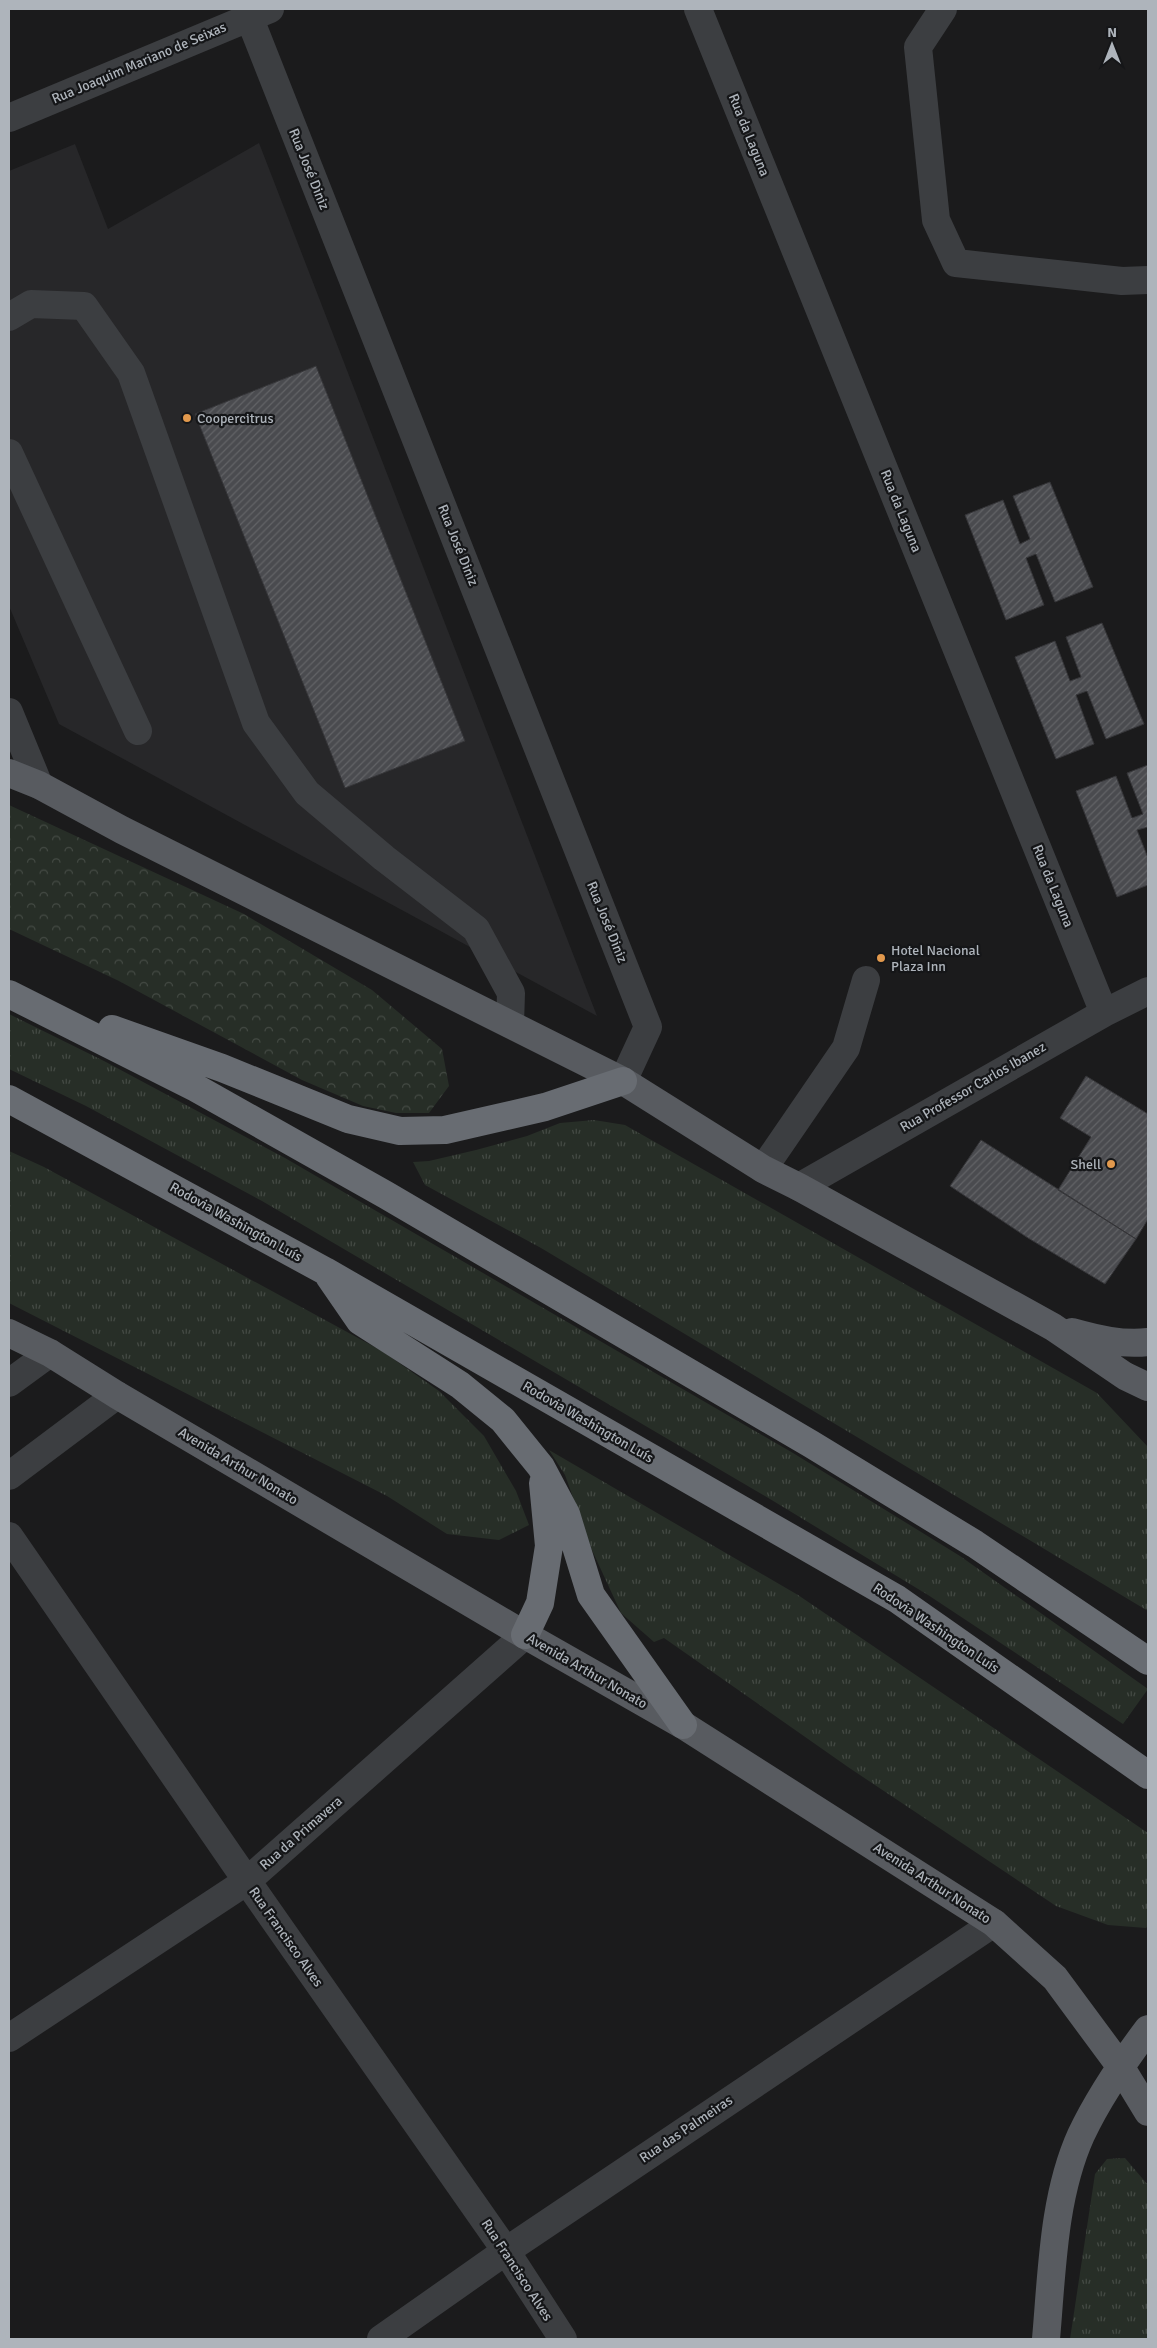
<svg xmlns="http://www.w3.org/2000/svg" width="1157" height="2348" viewBox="0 0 1157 2348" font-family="Signika,sans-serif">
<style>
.built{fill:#272729}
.grass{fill:url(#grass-tufts)}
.forest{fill:url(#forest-crowns)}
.building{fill:url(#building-hatch);stroke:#353538}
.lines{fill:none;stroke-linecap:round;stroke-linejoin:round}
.minor{stroke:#3c3e41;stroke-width:28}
.major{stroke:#585b60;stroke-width:28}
.highway{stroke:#686c72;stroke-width:28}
.poi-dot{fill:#e2994d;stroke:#151618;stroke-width:2}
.labels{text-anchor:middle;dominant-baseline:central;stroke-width:4.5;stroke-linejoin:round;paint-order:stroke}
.street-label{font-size:14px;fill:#aeb4bb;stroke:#151618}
.poi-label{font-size:14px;fill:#aeb4bb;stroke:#151618;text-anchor:start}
</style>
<defs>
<pattern id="grass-tufts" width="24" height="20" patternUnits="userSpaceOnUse" patternTransform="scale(1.25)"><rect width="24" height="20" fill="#272e27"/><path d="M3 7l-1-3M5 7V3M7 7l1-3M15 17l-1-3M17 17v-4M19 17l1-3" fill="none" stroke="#444a44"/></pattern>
<pattern id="forest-crowns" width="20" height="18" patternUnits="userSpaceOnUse" patternTransform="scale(1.25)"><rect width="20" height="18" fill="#272e27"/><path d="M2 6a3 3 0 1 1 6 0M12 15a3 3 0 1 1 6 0" fill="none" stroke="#444a44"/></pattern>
<pattern id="building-hatch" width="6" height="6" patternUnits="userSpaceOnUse" patternTransform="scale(1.25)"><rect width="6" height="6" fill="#4a4b4f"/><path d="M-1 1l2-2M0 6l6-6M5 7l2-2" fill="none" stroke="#626366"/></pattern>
</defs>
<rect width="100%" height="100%" fill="#1b1b1c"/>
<path class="built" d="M259,143l338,873 -538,-292 -50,-118v-435l66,-27 33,85z"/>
<path class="grass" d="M9,1014l95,47 181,97 508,295 167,103 188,133 -25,35 -195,-129 -158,-96 -508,-298 -176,-95 -77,-37z
M594,1120l31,5 472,268 51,54v164l-607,-363 -116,-63 -12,-23 16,-1 47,-11 51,-14 33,-13z
M9,1151l35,16 338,184 57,40 45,45 32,55 13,34 -30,15 -52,-6 -60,-38 -378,-193z
M549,1450l249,145 350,238v93l-2,2 -38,-3 -52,-19 -208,-139 -184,-129 -10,4 -33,-29 -30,-65 -26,-73z
M1125,2158l23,27v154h-78l25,-165 12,-15z"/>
<path class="forest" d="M9,805l235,109 128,76 70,59 7,37 -20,27h-33l-33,-7 -61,-26 -183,-99 -110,-52z"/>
<path class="building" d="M316,366l149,375 -120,47 -150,-374z
M1050,482l43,105 -38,15 -19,-48 -10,4 18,47 -38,15 -41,-105 38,-15 17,44 10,-5 -17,-43z
M1102,623l42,101 -38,15 -19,-48 -11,4 18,49 -38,15 -41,-102 40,-16 15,40 11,-4 -15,-40z
M1148,765v62l-11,3 11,28v27l-31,12 -41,-106 40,-15 16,42 11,-4 -16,-41z
M1086,1076l62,38v105l-12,20 -78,-49 33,-53 -31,-19z
M981,1140l155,99 -31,45 -77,-46 -78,-52z"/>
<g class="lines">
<path class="minor" d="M246,9l402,1018 -25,54
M698,9l406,1004
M943,9l-25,38 18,173 20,43 166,18 26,-1
M9,118l261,-109
M9,317l22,-13 53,2 47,67 125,350 51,70 77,65 92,71 35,64 -1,31
M9,453l129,278
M9,712l30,73
M763,1169l83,-121 20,-68
M799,1187l305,-174 44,-22
M9,1383l41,-30
M9,1476l108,-81
M9,1536l238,345 259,370 57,88
M9,2038l238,-157 278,-246
M381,2339l125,-88 488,-328"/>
<path class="major" d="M9,773l30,12 83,45 501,251 140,88 36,18 254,140 72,49 23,11
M1072,1332c25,7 50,13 76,10
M9,1333l41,20 67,42 408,240 158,90 311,198 61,55 65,88 28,46
M1046,2339c6,-67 7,-142 35,-204 18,-38 42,-73 67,-106"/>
<path class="highway" d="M9,994l187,94 190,107 425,249 164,100 173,117
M112,1029l110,39 126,51 52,12 45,-1 100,-23 78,-26
M9,1099l316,172 572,328 251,176
M329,1276l31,45 100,64 43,35 38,47 25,47 25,81 92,130
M525,1635l15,-32 9,-57 -6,-63"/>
</g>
<g class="poi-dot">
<circle cx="187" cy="418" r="5"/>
<circle cx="881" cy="958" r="5"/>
<circle cx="1111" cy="1164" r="5"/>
</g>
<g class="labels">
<g class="street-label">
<text transform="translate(139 63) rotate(-23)">Rua Joaquim Mariano de Seixas</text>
<text transform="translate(749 135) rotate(68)">Rua da Laguna</text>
<text transform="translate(309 169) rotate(68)">Rua José Diniz</text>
<text transform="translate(901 511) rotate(68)">Rua da Laguna</text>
<text transform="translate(458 545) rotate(68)">Rua José Diniz</text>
<text transform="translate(1053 886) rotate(68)">Rua da Laguna</text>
<text transform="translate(607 922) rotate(68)">Rua José Diniz</text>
<text transform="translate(973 1087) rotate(-30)">Rua Professor Carlos Ibanez</text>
<text transform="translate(236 1222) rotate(29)">Rodovia Washington Luís</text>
<text transform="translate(588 1422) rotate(30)">Rodovia Washington Luís</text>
<text transform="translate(238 1466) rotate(31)">Avenida Arthur Nonato</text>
<text transform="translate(936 1628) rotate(34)">Rodovia Washington Luís</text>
<text transform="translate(587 1671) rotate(30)">Avenida Arthur Nonato</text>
<text transform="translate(301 1833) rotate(-41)">Rua da Primavera</text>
<text transform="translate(932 1883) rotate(33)">Avenida Arthur Nonato</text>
<text transform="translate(286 1937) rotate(55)">Rua Francisco Alves</text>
<text transform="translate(686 2129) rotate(-34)">Rua das Palmeiras</text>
<text transform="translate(517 2270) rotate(57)">Rua Francisco Alves</text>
</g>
<g class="poi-label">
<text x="197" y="418">Coopercitrus</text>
<text x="891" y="950">Hotel Nacional<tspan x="891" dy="16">Plaza Inn</tspan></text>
<text x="1101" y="1164" text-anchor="end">Shell</text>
</g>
</g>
<rect width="1157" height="2348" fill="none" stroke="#aeb4bb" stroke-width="20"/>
<g transform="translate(1112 45)" stroke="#151618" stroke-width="4" paint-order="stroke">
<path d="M0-4L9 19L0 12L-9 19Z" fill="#aeb4bb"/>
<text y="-8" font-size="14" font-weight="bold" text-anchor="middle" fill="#aeb4bb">N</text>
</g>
</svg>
